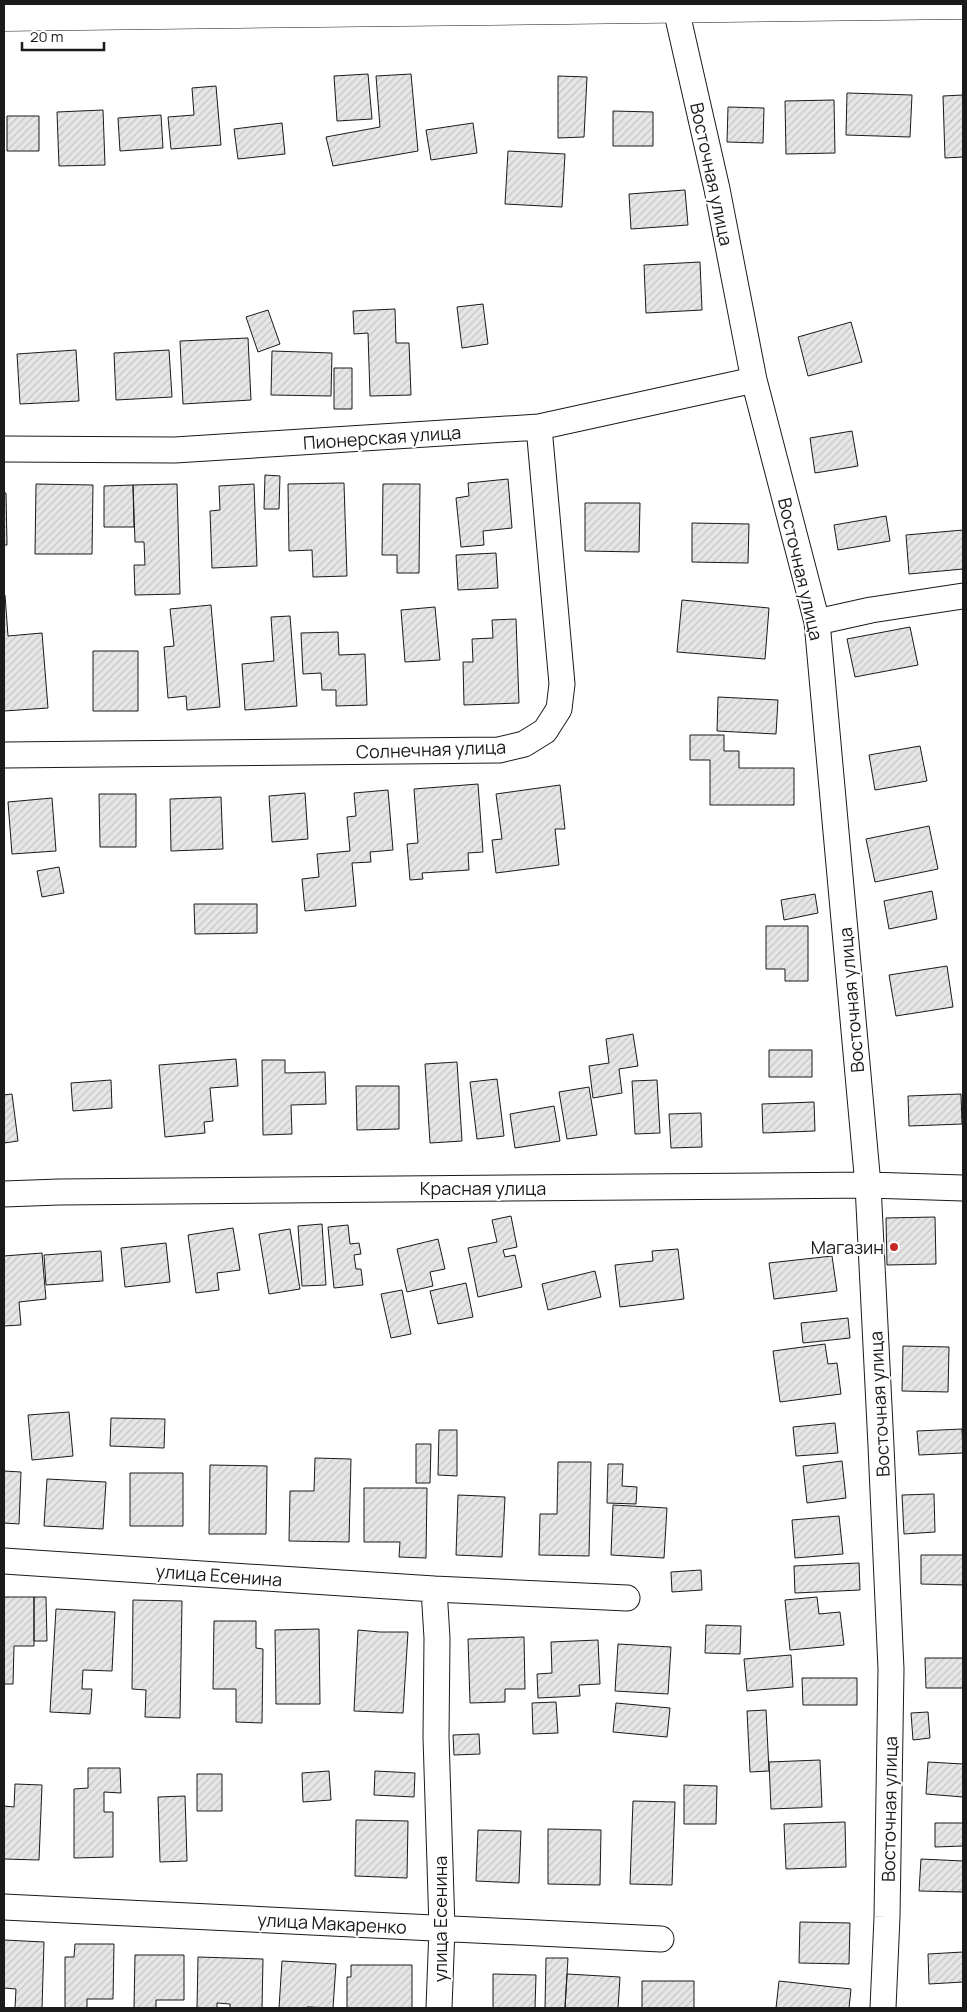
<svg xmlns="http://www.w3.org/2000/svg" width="967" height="2012" viewBox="0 0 967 2012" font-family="Manrope,sans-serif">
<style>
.building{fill:url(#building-hatch);stroke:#1a1a1a}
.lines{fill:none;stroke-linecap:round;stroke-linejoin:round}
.minor-casing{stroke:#1a1a1a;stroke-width:27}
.tertiary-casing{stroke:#1a1a1a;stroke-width:29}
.minor{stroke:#fff;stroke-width:25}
.tertiary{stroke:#fff;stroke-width:28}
.poi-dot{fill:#c62828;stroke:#fff;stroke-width:2}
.labels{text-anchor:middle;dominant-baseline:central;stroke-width:4;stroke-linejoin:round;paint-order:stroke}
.street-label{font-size:18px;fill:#1a1a1a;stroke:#fff}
.poi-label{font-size:18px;fill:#1a1a1a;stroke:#fff;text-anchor:end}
</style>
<defs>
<pattern id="building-hatch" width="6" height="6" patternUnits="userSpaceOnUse" patternTransform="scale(1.25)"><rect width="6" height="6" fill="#e6e6e6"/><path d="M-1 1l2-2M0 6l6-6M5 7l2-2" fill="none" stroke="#c5c5c5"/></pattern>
</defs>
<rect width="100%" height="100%" fill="#fff"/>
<path class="building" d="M368,74l4,45 -35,2 -3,-45z
M411,74l7,77 -85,15 -7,-29 54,-10 -4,-51z
M558,76l29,1 -3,60 -26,1z
M216,86l5,59 -50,4 -3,-32 26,-2 -2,-27z
M847,93l65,2 -2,42 -64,-2z
M963,95v62l-18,1 -2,-62z
M834,100l1,53 -49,1 -1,-53z
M728,107l36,1 -1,35 -36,-1z
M103,110l2,55 -46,1 -2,-54z
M613,111l40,1v34h-40z
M161,115l2,33 -43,3 -2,-33z
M7,116h32v35h-32z
M282,123l3,31 -47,5 -4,-30z
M473,123l4,30 -46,7 -5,-30z
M508,151l57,3 -3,53 -57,-3z
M685,190l3,35 -57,4 -2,-35z
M700,262l2,48 -56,3 -2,-48z
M483,304l5,40 -26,4 -5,-41z
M395,309l1,34h13l2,52 -41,1 -2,-63 -14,1 -1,-23z
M268,310l12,34 -22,8 -12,-35z
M851,322l11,40 -54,14 -10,-39z
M248,338l3,62 -68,4 -3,-63z
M76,350l3,51 -59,3 -3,-50z
M169,350l3,47 -56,3 -2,-47z
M272,351l60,2 -1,43 -60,-1z
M334,368h18v41h-18z
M852,431l6,35 -43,7 -5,-35z
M265,475l15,1 -1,33h-15z
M508,479l4,49 -29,3 1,14 -23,2 -5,-49 13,-2 -1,-13z
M344,483l3,93 -34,1 -1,-27 -23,1 -1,-67z
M36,484l57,1 -1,69h-57z
M177,484l3,110 -45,1 -1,-30h11l-1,-23h-9l-2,-57z
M254,484l3,82 -45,2 -2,-57 10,-1 -1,-24z
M383,484h37l-1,89h-22v-18h-15z
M133,485l1,42h-30v-41z
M4,493h2l1,52h-3z
M585,503h55l-1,49 -54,-1z
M886,516l4,25 -52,9 -4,-25z
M692,523l57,1 -1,39 -56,-1z
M963,530v39l-54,5 -3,-39z
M496,553l2,35 -40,2 -2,-35z
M4,595h1l3,41 34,-3 6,75 -44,3z
M682,600l87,8 -4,51 -88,-7z
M211,605l9,102 -33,3 -1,-14 -18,2 -4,-51 10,-1 -4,-37z
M435,607l5,53 -35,2 -4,-52z
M290,616l7,90 -52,4 -3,-46 32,-3 -3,-44z
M516,619l3,84 -55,2 -1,-43h10l-1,-23 21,-1 -1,-18z
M910,627l8,38 -63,12 -8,-38z
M338,632l1,23 26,-1 2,51 -31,1v-16h-14l-1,-17 -18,1 -2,-41z
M93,651h45v60h-45z
M718,697l60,3 -2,34 -59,-3z
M690,735h34v16h15v17h55v37h-84v-45h-20z
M920,746l7,35 -52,9 -6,-35z
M478,784l5,68 -15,1 1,17 -47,3 1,6 -13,1 -3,-36 11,-1 -4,-54z
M560,785l5,44h-10l4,36 -63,8 -4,-33 10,-1 -6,-45z
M388,790l5,60 -23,2 1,10 -19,1 4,43 -51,5 -3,-32 17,-2 -2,-23 33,-3 -3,-34 9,-1 -2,-23z
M305,793l3,46 -36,3 -3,-46z
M99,794h37v53h-36z
M221,797l2,52 -52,2 -1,-52z
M52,798l4,53 -44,3 -4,-52z
M929,826l9,43 -63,13 -9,-43z
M59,867l5,26 -22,4 -5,-26z
M932,891l5,28 -48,10 -5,-28z
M815,894l3,19 -34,7 -3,-20z
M194,904h63v29l-62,1z
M766,926h42v55h-23v-12h-19z
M947,966l6,41 -57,9 -7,-41z
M633,1034l5,32 -19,3 3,24 -29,5 -4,-32 20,-3 -3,-24z
M769,1050h43v27h-43z
M236,1059l2,27 -28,2 3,33 -9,1 1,11 -40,4 -6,-72z
M262,1060h23v13l40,-1 1,32 -35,1 1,29 -29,1z
M457,1062l5,79 -32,2 -5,-79z
M497,1079l7,57 -27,3 -7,-57z
M111,1080l1,28 -39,3 -2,-28z
M657,1080l3,53 -25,1 -3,-53z
M356,1086h43v43l-42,1z
M589,1087l8,48 -30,4 -8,-47z
M12,1094l6,47 -14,2v-48z
M961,1094l1,30 -53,2 -1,-30z
M814,1102l1,29 -52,2 -1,-29z
M554,1106l6,35 -45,7 -5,-34z
M701,1113l1,34 -31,1 -2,-34z
M511,1216l6,31 -14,3 2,7 10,-2 7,32 -44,10 -10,-49 29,-6 -5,-22z
M935,1217l1,47 -49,1 -1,-47z
M322,1224l4,61 -24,1 -4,-60z
M348,1225l2,19 9,-1 2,11 -7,1 2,14h5l2,16 -29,3 -6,-61z
M233,1228l7,42 -23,3 2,17 -23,3 -8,-58z
M290,1229l10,60 -31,5 -10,-60z
M438,1239l7,30 -15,3 3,14 -26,6 -10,-43z
M166,1243l4,39 -45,5 -4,-39z
M678,1249l6,50 -64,8 -5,-42 38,-4 -1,-10z
M101,1251l2,30 -57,4 -2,-30z
M42,1253l4,46 -27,3 2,23 -17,1v-70z
M832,1256l5,35 -63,8 -5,-36z
M595,1271l6,26 -53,13 -6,-26z
M466,1283l7,34 -35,7 -8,-33z
M402,1290l9,44 -20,4 -10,-44z
M848,1318l2,20 -47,5 -2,-20z
M825,1344l3,20 9,-1 4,31 -61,8 -7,-51z
M903,1346l46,1 -1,45 -46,-1z
M69,1412l4,44 -41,4 -4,-45z
M111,1418l54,1 -1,29 -54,-2z
M835,1423l3,30 -42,3 -3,-29z
M962,1429l1,24 -44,2 -2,-24z
M439,1430h18v46l-19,-1z
M416,1444h15l-1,39h-14z
M315,1458l36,1 -2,83 -60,-1 1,-50h24z
M842,1461l4,37 -39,5 -4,-37z
M558,1462h33l-2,94 -50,-1 1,-41h17z
M608,1464h15l-1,22 15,1 -1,17 -29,-1z
M210,1465l57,1 -1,68h-57z
M4,1471l17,1 -2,52 -15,-1z
M130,1473h53v53h-53z
M47,1479l59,3 -3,47 -59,-3z
M364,1488h63l-1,70 -27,-1 1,-15h-36z
M934,1494l1,38 -31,2 -2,-39z
M458,1495l47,2 -3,60 -46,-2z
M613,1505l54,3 -3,50 -53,-3z
M839,1516l4,38 -48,4 -3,-38z
M921,1555h42v30l-42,-1z
M859,1563l1,27 -65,3 -1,-27z
M701,1570l1,20 -30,2 -1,-20z
M4,1597h30v49h-20l-1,38h-9z
M34,1597h12l1,44h-13z
M817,1597l2,17 21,-2 4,33 -54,5 -5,-50z
M133,1600l49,1 -2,117 -35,-1 1,-27 -14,-1z
M56,1609l59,3 -3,59 -29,-1 -1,19h10l-2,25 -40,-2z
M214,1621h42v27l7,1 -1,74 -26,-1v-33h-23z
M706,1625l35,1 -1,28 -35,-1z
M319,1629l1,75h-44l-1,-74z
M358,1630l22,2h28l-5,81 -49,-2z
M524,1637l1,52h-20v13l-35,1 -2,-64z
M598,1640l2,44 -21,1 1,11 -42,2 -1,-24 15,-1 -1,-31z
M618,1644l53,3 -3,47 -53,-3z
M791,1655l2,32 -46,4 -3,-32z
M925,1658h38v30h-37z
M802,1678h55v27h-54z
M556,1702l2,31 -25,1 -1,-31z
M616,1703l54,5 -3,29 -54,-5z
M766,1710l3,61 -19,1 -3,-61z
M928,1712l2,26 -17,2 -2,-27z
M479,1734l1,20 -26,1 -1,-20z
M820,1760l2,47 -51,2 -2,-47z
M928,1762l35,2v33l-37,-3z
M88,1768h32l1,25 -17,-1v20h9v45l-39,1v-69l14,-1z
M329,1771l2,29 -28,2 -1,-29z
M375,1771l40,2 -1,24 -40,-2z
M197,1774h25v37h-25z
M15,1784l27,1 -3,75 -35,-1v-53l10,1z
M684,1785l33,1 -1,38h-32z
M185,1796l2,65 -27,1 -2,-65z
M633,1801l42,1 -3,83 -42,-1z
M356,1820l52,1 -1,57 -52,-2z
M845,1822l1,45 -60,2 -2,-45z
M935,1823h28v23l-28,1z
M548,1829l53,1 -1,55 -52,-1z
M478,1830l43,1 -2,52 -43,-2z
M921,1859l42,2v31l-44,-1z
M800,1922l50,1 -1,41 -50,-1z
M4,1940l40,2 -2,66h-27l1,-19 -12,-1z
M75,1944h39l-1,55h-26v9h-22v-51h9z
M963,1952v30l-34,2 -1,-30z
M135,1955h49v45h-28v8h-22z
M198,1957l65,2 -1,49h-32v-4l-13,-1v5h-20z
M546,1958h22l-3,50h-20z
M282,1961l54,3 -3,44 -26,-1v1h-28z
M351,1965h61v43h-65v-31h4z
M493,1974l43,1 -1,33h-42z
M567,1974l53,3 -2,31h-53z
M642,1981h52v27h-52z
M779,1981l72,8 -2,19h-73z"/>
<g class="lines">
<g class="minor-casing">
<path id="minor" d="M683,4l-7,5 41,180 37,191 63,242 51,563 13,261 10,223 -4,248 -4,91
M4,449l171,1 364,-23 215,-47
M817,622l54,-12 92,-14
M4,755l495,-5 25,-6 21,-13 14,-22 3,-25 -23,-257
M4,1194l55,-2 809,-7 95,3
M4,1561l430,28 3,49 -1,99 6,191 -3,80
M434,1589l193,9
M4,1907l657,32"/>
</g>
<g class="tertiary-casing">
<path id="tertiary" d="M4,17l959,-12"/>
</g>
<use href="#minor" class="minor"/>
<use href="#tertiary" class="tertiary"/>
</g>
<circle class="poi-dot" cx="894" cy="1247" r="5"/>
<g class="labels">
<g class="street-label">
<text transform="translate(712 174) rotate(78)">Восточная улица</text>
<text transform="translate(382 437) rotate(-4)">Пионерская улица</text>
<text transform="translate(801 569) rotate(77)">Восточная улица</text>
<text transform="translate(431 749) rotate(-2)">Солнечная улица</text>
<text transform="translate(851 1000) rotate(-95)">Восточная улица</text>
<text x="483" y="1188">Красная улица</text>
<text transform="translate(879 1404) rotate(-93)">Восточная улица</text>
<text transform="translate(219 1575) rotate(4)">улица Есенина</text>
<text transform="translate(889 1809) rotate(-89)">Восточная улица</text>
<text transform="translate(440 1919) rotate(-90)">улица Есенина</text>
<text transform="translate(332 1923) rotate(3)">улица Макаренко</text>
</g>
<g class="poi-label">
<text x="884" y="1247">Магазин</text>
</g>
</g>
<rect width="967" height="2012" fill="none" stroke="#1a1a1a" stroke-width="10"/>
<path d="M22 42v8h82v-8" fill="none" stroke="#1a1a1a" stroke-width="2.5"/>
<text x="30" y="42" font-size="15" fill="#1a1a1a" stroke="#ffffff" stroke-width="4" paint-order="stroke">20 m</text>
</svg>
